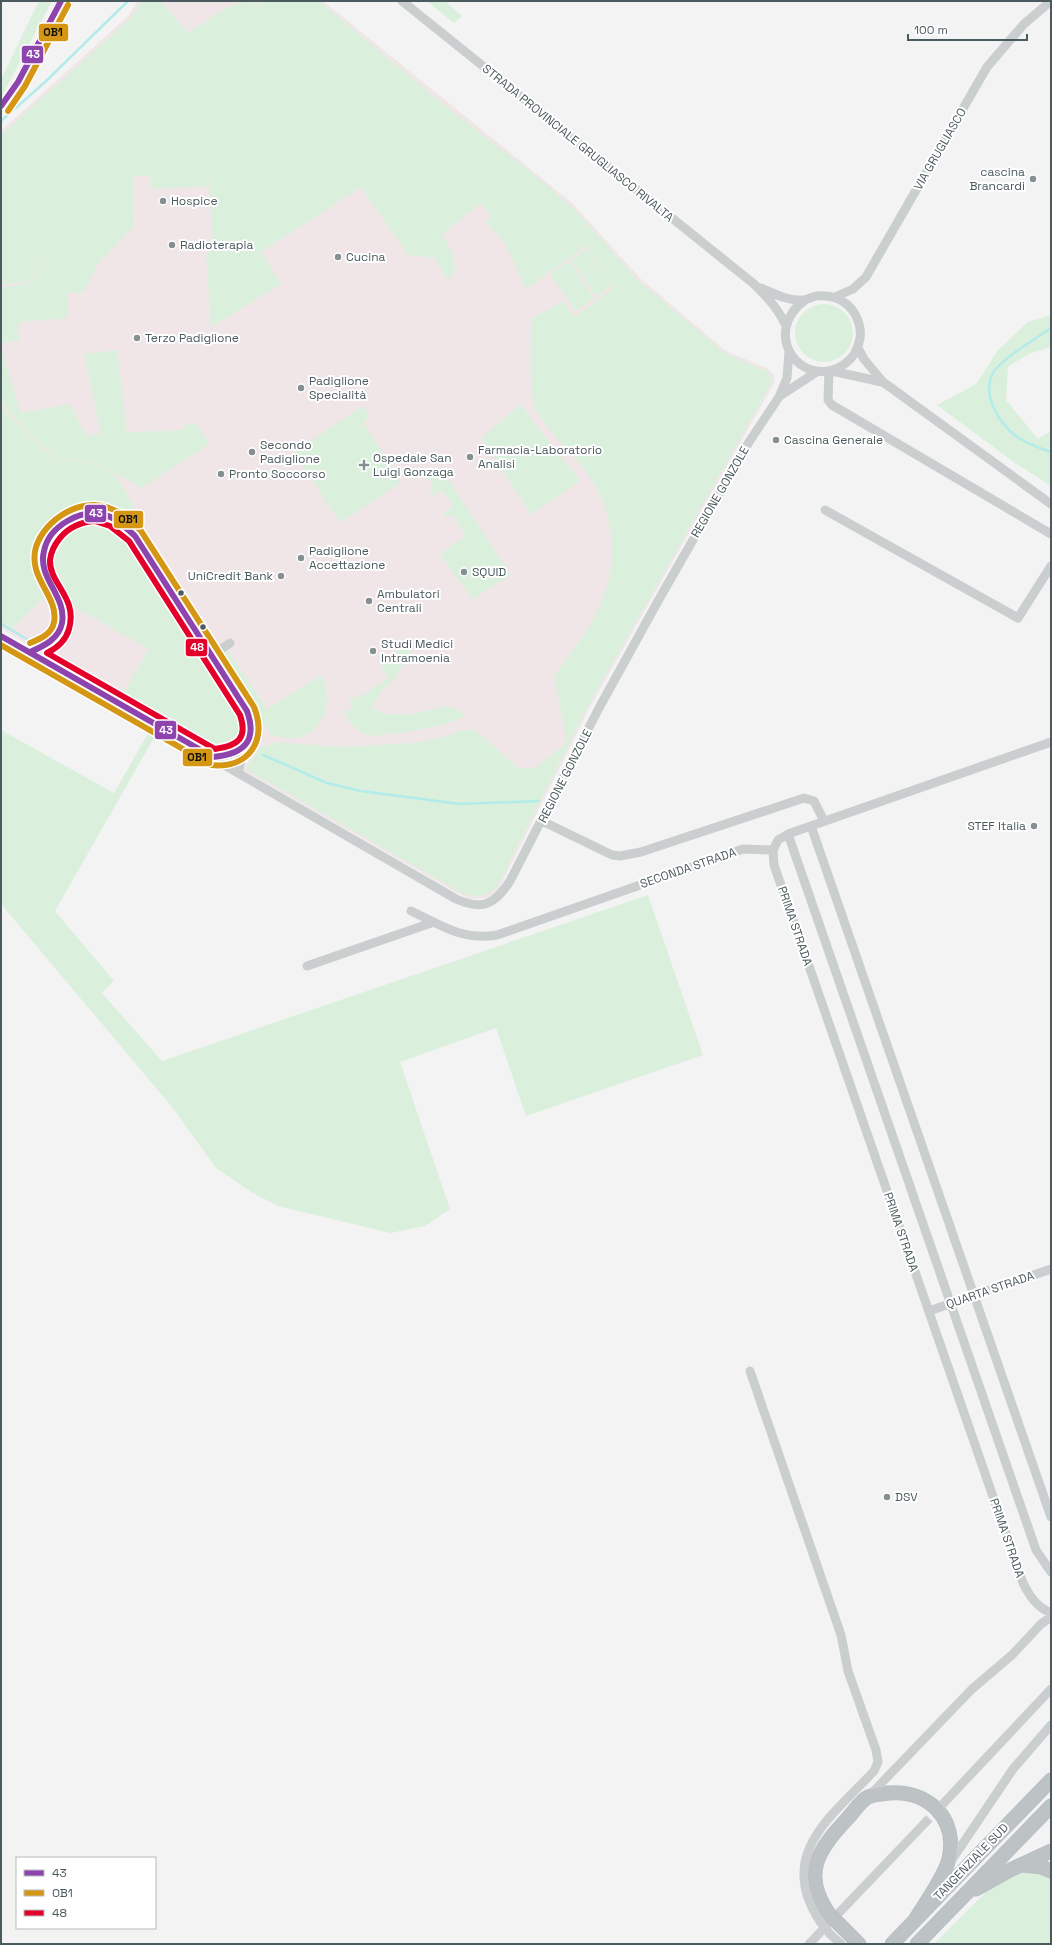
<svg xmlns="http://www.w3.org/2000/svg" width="1052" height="1945" viewBox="0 0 1052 1945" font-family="'Space Grotesk',sans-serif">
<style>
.medical{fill:#f0e6e8}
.green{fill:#daf0dd}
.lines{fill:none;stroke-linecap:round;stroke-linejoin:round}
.stream{stroke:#b2ebe9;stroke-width:2.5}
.minor-tunnel{stroke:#c9cdce;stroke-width:9;stroke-dasharray:9 4.5;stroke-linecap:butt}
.highway-casing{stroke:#b8bfc2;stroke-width:15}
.minor{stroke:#cbcece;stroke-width:9}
.highway{stroke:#bdc3c5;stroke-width:13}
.highway-bridge-casing{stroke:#b8bfc2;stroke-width:15;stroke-linecap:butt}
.minor-bridge{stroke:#cbcece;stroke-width:9}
.highway-bridge{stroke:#bdc3c5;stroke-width:13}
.bus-1-casing{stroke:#fff;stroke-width:9}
.bus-2-casing{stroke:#fff;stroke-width:9}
.bus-3-casing{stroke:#fff;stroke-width:9}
.bus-1{stroke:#8e44ad;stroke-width:6}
.bus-2{stroke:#d59713;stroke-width:6}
.bus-3{stroke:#e4002b;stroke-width:6}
.poi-dot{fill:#869092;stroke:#fff;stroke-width:1.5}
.bus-dot{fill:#4b5a5e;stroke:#fff;stroke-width:1.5}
.labels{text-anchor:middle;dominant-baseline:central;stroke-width:4;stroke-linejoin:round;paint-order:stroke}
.street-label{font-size:12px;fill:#4b5a5e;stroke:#fff}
.poi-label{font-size:12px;fill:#4b5a5e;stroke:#fff;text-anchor:start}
.line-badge{stroke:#fff;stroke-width:1.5}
.badge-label{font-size:11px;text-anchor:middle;font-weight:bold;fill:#fff}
.pale-badge-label{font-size:11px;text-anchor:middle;font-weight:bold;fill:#111}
</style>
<rect width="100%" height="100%" fill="#f3f3f3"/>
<path class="medical" d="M137,1h186l248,201 70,77 85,72 41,17 7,7 1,6 -3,6 -181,318 -92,183 -5,6 -8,4 -15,1 -12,-5 -216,-124 12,-20 -9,-5 -35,6 -166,-95 -44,-28v-497l128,-116z"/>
<path class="green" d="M39,1h13l-51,97v-19z
M142,1h18l28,32c13,-8 46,-33 61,-32 2,1 5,3 8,4l2,-4h60l133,110 95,74 31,28 61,68 86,72 44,19 3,9 -2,5 -181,318 -92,183c-11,11 -23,11 -37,5l-214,-123 14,-22 10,-1 1,-4 71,5 70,-4 28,-5 20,-7 13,-1 10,6 35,32h17l32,-26 -13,-66c17,-23 36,-47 47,-73 18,-40 13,-92 -12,-127 -15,-21 -42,-45 -53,-66 -8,-16 -5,-70 -5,-91l32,-18 11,16 41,-30 -28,-42 -61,44 -21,-46 -20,-21 7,-6 -11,-13 -39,31c7,13 17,26 11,41l-6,4 -12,-21 -27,-3 -47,-68 -100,65 20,32 -70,43 -5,-72 7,-13 -5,-67v11l-57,3 -1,-14 -17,1 1,50 -37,39 -13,27 -16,1v25l-50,4 1,19 -18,2v-55l29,-6 25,-50 -26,49 -28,4v-150l131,-118z
M427,1h18l17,15 -8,7z
M587,248l26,37 -17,11 -25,-36z
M569,261l25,37 -18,13 -26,-37z
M795 333a29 29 0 1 1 58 0a29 29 0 1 1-58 0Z
M1051,315v32l-23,7 -20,13 -2,33 32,39 13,-8v55l-36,-23 -78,-58 39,-21 22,-34 30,-28z
M1,348l20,65 48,-9 18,32 14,-2 -17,-80 33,-4 10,82 57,-2 1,-6 11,-1 13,21 -67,44 -29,-16 -25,-11 -28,-2 -18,-12 -41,-45z
M520,404l60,77 -49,34 -49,-77z
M1,405l40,43 19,12 28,2 24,10 11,15 19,35 -5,5c-9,-8 -19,-16 -32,-19 -33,-7 -78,23 -71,60 1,10 7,19 12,28l-36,34 -9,-6z
M363,406l7,11 -7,5 38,60 -61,41 -46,-71z
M440,467l71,108 -39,24 -32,-45 26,-18 -14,-21 -5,3 -4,-5 10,-7 -11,-16 -9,6 -4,-5 5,-3 -7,-11z
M93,520l28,7 7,8 117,178c10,29 -8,38 -34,38l-91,-52 29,-50 -84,-47 -11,-19 -4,-12 -1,-13 2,-9 5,-9 8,-10 7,-5 10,-4z
M406,645l6,7 -17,26 -13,12 -10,18 13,6h27l34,-8 12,4 8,6c-26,11 -53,16 -81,18 -5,1 -11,3 -15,2 -13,-4 -22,-13 -26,-25l8,-3 -3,-8 15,-6 24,-16 -7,-12 11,-11z
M228,651l39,58 54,-34c19,37 -10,77 -50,59l-52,-76z
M152,726l6,5 -103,180 59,70 -12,12 60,68 486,-166 55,160 -177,61 -30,-88 -96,34 50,147 -25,17 -35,7 -112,-27 -27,-14 -36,-25 -43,-60 -171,-203v-174l113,63z
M1031,1870l20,6v68h-117l58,-58c11,-8 26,-15 39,-16z"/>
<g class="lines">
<path class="stream" d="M1,121l44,-39 83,-81
M1051,328c-14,10 -50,31 -58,45 -12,23 7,51 24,64 10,7 23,11 34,15
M1,624l31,18
M263,755l64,28 34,8 99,13 79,-3"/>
<path class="minor-tunnel" d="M923,1825l17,-18"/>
<g class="highway-casing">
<path id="highway" d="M1023,1865l18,2 10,4
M976,1889l34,-19 41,-19
M829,1914c-28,-40 -11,-64 18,-95 6,-6 13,-18 21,-22 5,-3 15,-3 21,-4 39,-3 69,25 60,66 -5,19 -23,43 -34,61
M840,1925l19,19
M892,1944l159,-164
M917,1944l134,-138"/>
</g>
<path class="minor" d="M402,1l352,283c13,13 24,24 32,42
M1,106l17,-24 43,-81
M761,288c13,6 28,13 43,12 4,-1 8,-3 12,-4 10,-1 21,1 29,7 10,7 17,22 15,35 -2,11 -7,21 -17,27 -42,26 -83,-32 -38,-65
M835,297l18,-8 13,-12 121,-210 37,-43 27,-23
M858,348l6,11 19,23 168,122
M829,371l-1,29 4,5 219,129
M832,371l50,11
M780,396l38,-25
M825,510l193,108 33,-52
M1,636l455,263c27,12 39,5 54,-18l89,-173 59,-107 91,-159 30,-45 8,-19 2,-27
M30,652c15,-6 29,-12 32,-29 6,-22 -20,-41 -20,-63 1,-29 36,-54 64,-45 12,5 20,13 29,21l112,175c14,30 -6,45 -34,46
M211,656l19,-13
M238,772l7,-25
M542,821l70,34 8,1 21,-4 163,-54 10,3 10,20
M811,826l240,691
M788,834l248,716 15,22
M773,850l1,15 249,718c7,14 14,24 28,30
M411,911c30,14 51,30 86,24l246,-86 30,1 5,-10 10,-6 263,-92
M307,966l127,-44
M929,1311l122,-42
M750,1371l91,264 7,36 28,79 2,12 -4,9c-43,46 -99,84 -53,152
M869,1796l103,-107 40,-34 29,-31 10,-7
M941,1806l110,-117
M949,1864l64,-95 38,-44
M830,1934l11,10
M809,1944l114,-119"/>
<use href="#highway" class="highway"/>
<g class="highway-bridge-casing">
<path id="highway-bridge" d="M829,1914l11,11"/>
</g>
<path class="minor-bridge" d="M821,1923l9,11"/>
<use href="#highway-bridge" class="highway-bridge"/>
<g class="bus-1-casing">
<path id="bus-1" d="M1,106l17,-24 43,-81
M1,636l212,121c30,-3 45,-15 34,-46l-112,-175c-9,-8 -18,-18 -30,-21 -24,-7 -56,11 -61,36 -7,27 23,45 18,72 -3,16 -18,23 -32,29"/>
</g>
<g class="bus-2-casing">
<path id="bus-2" d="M8,111l17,-25 43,-81
M1,645l210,120c37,4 57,-24 43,-58l-113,-176c-9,-9 -19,-19 -32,-23 -28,-11 -64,11 -73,39 -9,31 23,49 18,75 -2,12 -14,17 -24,21"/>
</g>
<g class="bus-3-casing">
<path id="bus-3" d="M95,521l15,5 19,15 111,174c8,23 -2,31 -25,34l-168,-96c10,-5 19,-13 22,-24 9,-32 -20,-45 -19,-69 1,-9 5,-16 10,-22 9,-11 21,-16 35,-17z"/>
</g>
<use href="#bus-1" class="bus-1"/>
<use href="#bus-2" class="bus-2"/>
<use href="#bus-3" class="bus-3"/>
</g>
<g class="poi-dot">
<circle cx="1033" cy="179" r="4"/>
<circle cx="163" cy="201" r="4"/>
<circle cx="172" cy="245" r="4"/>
<circle cx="338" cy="257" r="4"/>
<circle cx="137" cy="338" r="4"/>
<circle cx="301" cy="388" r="4"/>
<circle cx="776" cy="440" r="4"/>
<circle cx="252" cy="452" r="4"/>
<circle cx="470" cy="457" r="4"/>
<path d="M362 459h4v4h4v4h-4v4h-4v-4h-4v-4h4z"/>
<circle cx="221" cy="474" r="4"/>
<circle cx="301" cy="558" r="4"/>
<circle cx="464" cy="572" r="4"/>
<circle cx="281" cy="576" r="4"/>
<circle cx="369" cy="601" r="4"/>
<circle cx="373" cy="651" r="4"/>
<circle cx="1034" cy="826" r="4"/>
<circle cx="887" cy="1497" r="4"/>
</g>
<g class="bus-dot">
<circle cx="181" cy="593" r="3.5"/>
<circle cx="203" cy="627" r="3.5"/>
</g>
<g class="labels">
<g class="street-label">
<text transform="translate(578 143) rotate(39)">STRADA PROVINCIALE GRUGLIASCO RIVALTA</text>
<text transform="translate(940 149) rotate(-60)">VIA GRUGLIASCO</text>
<text transform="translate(720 492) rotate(-60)">REGIONE GONZOLE</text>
<text transform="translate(565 776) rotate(-63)">REGIONE GONZOLE</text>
<text transform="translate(688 868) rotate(-19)">SECONDA STRADA</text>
<text transform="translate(795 926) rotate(71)">PRIMA STRADA</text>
<text transform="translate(901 1232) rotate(71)">PRIMA STRADA</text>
<text transform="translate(990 1290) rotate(-19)">QUARTA STRADA</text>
<text transform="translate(1007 1538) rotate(71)">PRIMA STRADA</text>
<text transform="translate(971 1862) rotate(-46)">TANGENZIALE SUD</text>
</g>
<g class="poi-label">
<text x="1025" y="172" text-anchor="end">cascina<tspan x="1025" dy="14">Brancardi</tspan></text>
<text x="171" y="201">Hospice</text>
<text x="180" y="245">Radioterapia</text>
<text x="346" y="257">Cucina</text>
<text x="145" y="338">Terzo Padiglione</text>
<text x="309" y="381">Padiglione<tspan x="309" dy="14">Specialità</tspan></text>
<text x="784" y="440">Cascina Generale</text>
<text x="260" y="445">Secondo<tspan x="260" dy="14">Padiglione</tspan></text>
<text x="478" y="450">Farmacia-Laboratorio<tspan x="478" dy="14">Analisi</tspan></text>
<text x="373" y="458">Ospedale San<tspan x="373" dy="14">Luigi Gonzaga</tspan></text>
<text x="229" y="474">Pronto Soccorso</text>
<text x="309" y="551">Padiglione<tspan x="309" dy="14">Accettazione</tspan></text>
<text x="472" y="572">SQUID</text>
<text x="273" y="576" text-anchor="end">UniCredit Bank</text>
<text x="377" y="594">Ambulatori<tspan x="377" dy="14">Centrali</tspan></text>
<text x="381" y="644">Studi Medici<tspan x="381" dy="14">Intramoenia</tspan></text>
<text x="1026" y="826" text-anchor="end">STEF Italia</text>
<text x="895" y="1497">DSV</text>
</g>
</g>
<g class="line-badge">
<rect x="38" y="23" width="31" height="19" rx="4" fill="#d59713"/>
<rect x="21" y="45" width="23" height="19" rx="4" fill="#8e44ad"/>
<rect x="84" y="504" width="23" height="19" rx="4" fill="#8e44ad"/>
<rect x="113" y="510" width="31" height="19" rx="4" fill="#d59713"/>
<rect x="185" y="638" width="23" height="19" rx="4" fill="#e4002b"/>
<rect x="154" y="720" width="23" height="20" rx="4" fill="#8e44ad"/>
<rect x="182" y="748" width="31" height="19" rx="4" fill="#d59713"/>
</g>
<g class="badge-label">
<text x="33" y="58">43</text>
<text x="96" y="517">43</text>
<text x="197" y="651">48</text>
<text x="166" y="734">43</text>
</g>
<g class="pale-badge-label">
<text x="53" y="36">OB1</text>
<text x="128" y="523">OB1</text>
<text x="197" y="761">OB1</text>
</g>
<rect width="1052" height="1945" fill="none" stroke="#4b5a5e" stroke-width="4"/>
<rect x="16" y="1857" width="140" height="72" fill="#ffffff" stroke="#b7bdbf"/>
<rect x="24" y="1870" width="20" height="6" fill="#8e44ad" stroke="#b7bdbf"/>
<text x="52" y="1877" font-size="12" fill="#4b5a5e">43</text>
<rect x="24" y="1890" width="20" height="6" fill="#d59713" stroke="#b7bdbf"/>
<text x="52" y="1897" font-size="12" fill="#4b5a5e">OB1</text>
<rect x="24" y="1910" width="20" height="6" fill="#e4002b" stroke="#b7bdbf"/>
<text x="52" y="1917" font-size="12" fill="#4b5a5e">48</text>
<path d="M908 34v6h119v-6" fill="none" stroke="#4b5a5e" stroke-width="2"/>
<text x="914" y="34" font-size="12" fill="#4b5a5e" stroke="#ffffff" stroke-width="3" paint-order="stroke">100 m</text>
</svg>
